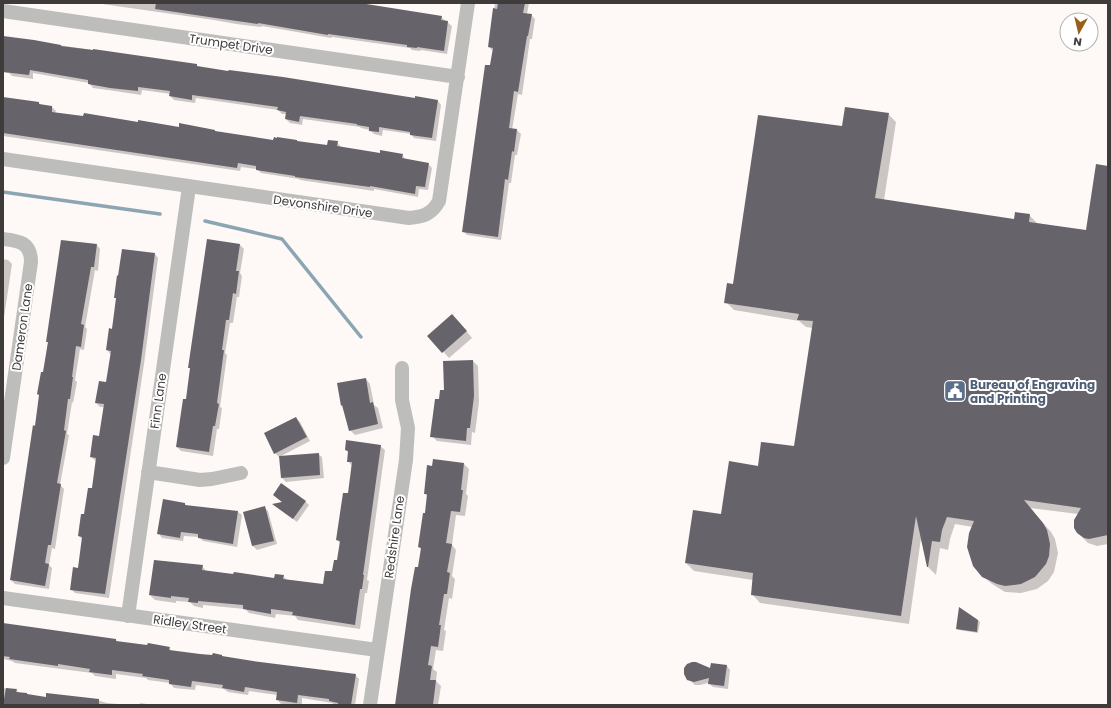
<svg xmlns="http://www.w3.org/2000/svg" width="1111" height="708" viewBox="0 0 1111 708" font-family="Poppins,sans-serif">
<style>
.shadow{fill:#0003}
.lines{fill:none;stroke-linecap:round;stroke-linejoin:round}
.stream{stroke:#8ba5b2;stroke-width:3.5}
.building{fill:#67636a}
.street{stroke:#bdbebb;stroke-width:14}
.labels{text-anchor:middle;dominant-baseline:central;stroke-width:4;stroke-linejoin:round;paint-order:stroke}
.street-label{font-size:12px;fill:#3f3b3a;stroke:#fff}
.service-label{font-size:12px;font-weight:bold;fill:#4e5e75;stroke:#fff;text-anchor:start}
</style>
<rect width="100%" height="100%" fill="#fef8f6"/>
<path class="shadow" d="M95,3h266v1l80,13 11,9 -5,28 -26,-4 -1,1 -8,-1 -2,-2 -78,-11 -1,1 -69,-12 -1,1 -25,-3 -22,-4z
M495,3h34l-2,11 4,1 4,4 -3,20h-2l-8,56 -4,-1 -6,36h5l4,4 -4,21h-2l-4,28h-2l-8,57 -34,-5 -4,-4 30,-180 -4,-4z
M3,37l193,28 2,2 218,32 22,2 3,4 -5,36 -22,-3 -3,-4 -28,-4 -1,6 -8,-2 -4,-4 -9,-2 -1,-1 -57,-8 -1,6 -12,-2 -4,-4 1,-5h-5l-4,-4 -82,-12 -1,5 -21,-3 -4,-4 1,-2 -29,-4 -1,5 -26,-4 -22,-3 -4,-5 -56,-10v6l-21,-3 -3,-3 -6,-1z
M3,100l36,3 3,3 10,1 4,4 -1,2 161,20 58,8 24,1 30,4 9,-4 4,5 40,7 21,1 4,5 22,4 4,4 -4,22 -9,-1 -1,8 -44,-8v2l-74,-11 -1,-1 -38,-6 -4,-4 -16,-2 -1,4 -237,-35z
M888,114l8,8 -12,78 131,21 14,-6 8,8 50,9 21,-65v377l-11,2 -9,-3 -8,-8 -2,-21 -48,-6 21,24 4,7 3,14 -4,19 -6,9 -11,8 -16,4 -16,-1 -13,-8 -9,-8 -10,-49 -18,-3 -5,15 -2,11 -8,-2 -4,27 -8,-8 -7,-29 -12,86 -149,-21 -8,-9 1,-14 -59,-9 -8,-8 73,-96 36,-19 18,-120 -7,-1 -7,-6 -65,-11 -8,-8 8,-17 108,-158z
M208,240l32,5 4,4 -4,24 2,3 -3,21h-2l-4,26h-3l-5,30 2,2 -7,52 2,1 -3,21h-2l-4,27 -32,-5 -4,-4 10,-47 4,-31 -2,-2z
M97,245l3,4 -2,22 -3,-1 -10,57 2,2 -3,21 -4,-1 -5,31 2,2 -4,21 -1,-1 -5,32 2,1 -9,50 4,4 -9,60 -3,-1 -3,17 3,3 -3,21 -34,-5 -4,-4 37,-237 -1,-2z
M155,254l3,4 -14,106 -35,234 -34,-5 -4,-4 7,-20 5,-29 -4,-4 13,-46 4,-29 -5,-4 9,-20 4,-30h-4l-4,-4 11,-20 4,-28 -4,-5 5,-20 5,-31 -2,-2z
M3,259l5,1 4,4 -9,60z
M458,321l14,17 -23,20 -20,-22z
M473,361l5,5 1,36 -4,31 -3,-1 -1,13 -34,-4 -5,-5 8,-35 5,-10z
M366,379l4,5 4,21 4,3 5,20 -28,7 -5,-5z
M296,418l4,4 10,19 -31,16 -4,-4z
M380,446l5,4 -18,130 2,1 -2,12h-2l-5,36 -62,-9 -3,-4 -19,-2 -1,4 -26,-5 -4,-4 -42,-4v3l-9,-2 -4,-4 -14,-1v2l-21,-3 -5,-5 52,-29 5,6 68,7 8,-3 4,4 37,5 9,-13 5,-11 3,-17 -4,-4 12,-45 3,-29 -4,-5 1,-8 -3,-3z
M318,454l4,3 2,21 -38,4 -4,-4z
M464,464l5,5 -3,25 2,2 -3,20 -9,-1 -4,30 4,5 -4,26 3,3 -3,20 -3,-1 -5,32 2,1 -3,20 -7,-1 -3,19 4,3 -1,9 5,5 -3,19h-42l26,-155 -3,-3 9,-50 -3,-3z
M274,495l32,7 3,3 -12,17 -23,-17 8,-3z
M185,504l2,2 51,6 4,3 -5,32 -34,-6 -4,-4 -15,-1 -1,5 -21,-3 -3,-4z
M264,507l4,4 9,33 -20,6 -4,-4z
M978,620l2,2 -2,11 -19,-3 -2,-1z
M3,624l113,16 2,2 51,6 4,4 27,3 22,1 2,2 131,17 4,4 -4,26h-21l-2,-2 -30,-5v7h-12l-9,-1 -4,-5v-4l-28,-4 -1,4 -20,-3 -4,-3 -28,-4 -1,5 -21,-2 -4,-5 -22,-3 -2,-2 -30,-4v5l-21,-3 -3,-3 -77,-10 -3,-2 -9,-2z
M727,666l3,4 -2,19 -15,-2 -5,-4 -8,2h-5l-7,-6 23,-9z
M3,688l13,2 4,3 26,5 48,1 13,4 22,2h-126z
M140,703l14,2h-14z"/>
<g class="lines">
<path class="stream" d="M3,192l157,22
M205,221l77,18 79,98"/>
</g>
<path class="building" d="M156,3h204l82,13 -1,4 7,1 -4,30 -27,-4v1l-10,-1v-2l-79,-11v1l-70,-12v1l-49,-7 -54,-8z
M498,3h27l-2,10 9,1 -4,22h-1l-9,56 -4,-1 -5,37 8,1 -3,23 -2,-1 -4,29 -3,-1 -7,58 -36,-5 23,-167h5l3,-17 -5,-1 5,-39 4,1z
M3,36l31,4 27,5v1l32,4v-1l104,15v2l31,5 1,-1 54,7 132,21v-2l23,4 -6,38 -22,-3v-3l-31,-5v5l-10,-1v-4l-12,-2v-1l-57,-8 -1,6 -14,-3 1,-7 -9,-2 1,-3 -86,-12v5l-23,-4 1,-5 -32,-4v4l-28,-3 -22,-4v-4l-58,-10 -1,5 -26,-3z
M3,97l36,5v2l13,2v6l31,4 1,-3 54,9v-2l41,7v-4l36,7v1l58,9 1,-3 3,1v-1l20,3v1l30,4 1,-5 10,1 -1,5 43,7v-3l23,4 -1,4 27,5 -4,24 -9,-1 -1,8 -45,-8v1l-75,-10v-1l-39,-6v-4l-18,-3 -1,5 -234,-35z
M845,107l44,6 -14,85 139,21 1,-7 15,2 -1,8 57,8 10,-66 12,2v369l-19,4 -5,-1 -7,-5 -3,-5v-8l7,-12 -57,-8 19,23 4,7 3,14 -1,12 -3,8 -11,13 -14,7 -16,2 -8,-2 -15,-7 -9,-11 -6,-19 2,-14 5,-12 -27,-4 -5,13 -2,12 -8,-1 -4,26h-1l-11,-51 -15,100 -150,-21 2,-22 -68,-10 8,-53 28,4 8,-53 29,5 3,-24 33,4 19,-125 -16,-1 2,-6 -75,-11 3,-20 6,1 25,-169 84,11z
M207,239l33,5 -4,27h3l-3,23 -3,-1 -4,27h-3l-4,30h2l-7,53 2,1 -4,22h-2l-4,26 -33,-5 7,-48h3l4,-31h-2z
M61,240l36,4 -3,23h-3l-10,57 3,1 -3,22 -5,-1 -4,31h1l-3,22h-2l-4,31 2,1 -9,52 4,1 -10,61h-3l-3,18 4,1 -4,22 -35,-6 23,-155 2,1 4,-31 -2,-1 4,-22h2l5,-30h-2z
M122,249l33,4 -14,107 -36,234 -35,-4 3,-23 5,1 4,-31 -4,-1 3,-22h3l4,-26h4l4,-30 -6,-1 3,-22 6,1 5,-32 -9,-1 4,-22 7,1 5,-31 -5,-1 3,-22 3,1 4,-31h-2l3,-23 1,1z
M452,314l15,17 -25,22 -15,-17z
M473,360l1,36 -4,32h-3l-1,13 -36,-4 5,-38h4l1,-9h4l-1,-29z
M366,378l4,25 3,-1 5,22 -29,7 -7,-26 -1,1 -4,-23z
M296,417l11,20 -33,17 -10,-21z
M346,440l35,5 -18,130h1l-2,14h-2l-5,36 -63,-10 1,-3 -22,-3v5l-28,-5v-4l-45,-4v2l-10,-1 1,-4 -18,-2v2l-22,-3 5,-35 49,5 -1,5 31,4 1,-2 40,6 1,-4 9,1 -1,4 40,5 2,-13h7l2,-11h3l3,-19 -4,-1 7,-47h5l4,-31h-5l1,-11 -3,-1z
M319,453l1,22 -39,3 -2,-22z
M433,459l31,4 -3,27h2l-3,22 -9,-1 -5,32 6,1 -5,28 3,1 -3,21h-3l-5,31h2l-3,22 -7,-1 -3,19 4,1 -2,14h6l-3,25h-38l16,-116 4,-22h3l3,-19 -3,-1 5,-34h2l2,-19h-3l3,-29 5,1z
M281,483l25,18 -13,18 -21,-15 10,-2 -9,-7z
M163,499l22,4v2l53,6 -5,33 -35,-6v-4l-17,-2 -1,6 -23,-4z
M265,506l9,35 -22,5 -9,-34z
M959,607l19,13 -1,12 -21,-3z
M3,623l113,16v2l31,4 1,-2 22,4 -1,3 31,4 12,1 1,-2 9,2v1l31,5 103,13 -5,31h-13v-2l-9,-2v-2l-31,-4 -1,8 -21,-3 1,-8 -32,-5 -1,5 -22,-4 1,-3 -31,-4 -1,6 -22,-3v-4l-27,-4 1,-2 -31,-4v5l-23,-3 1,-3 -32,-5v2l-49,-7 1,-2 -7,-1z
M692,662h4l14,6 1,-5 16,2 -3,21 -16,-2 1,-6 -15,4 -7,-2 -3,-6v-6l3,-4z
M6,688l11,1 -1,3 11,1v1l19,3v-4l53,6v6h-96z"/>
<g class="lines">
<path class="street" d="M3,11l455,66
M3,159l406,59c14,-1 23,-4 30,-17l29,-198
M3,239c16,2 28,3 28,23l-28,196
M148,472l52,8 12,-1 29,-6
M3,598l374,52
M128,616l61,-429
M370,705l36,-245 2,-32 -6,-28v-32"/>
</g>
<defs>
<g id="civic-square" transform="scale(1.15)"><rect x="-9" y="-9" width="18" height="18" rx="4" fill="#5c6f8a" stroke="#fff"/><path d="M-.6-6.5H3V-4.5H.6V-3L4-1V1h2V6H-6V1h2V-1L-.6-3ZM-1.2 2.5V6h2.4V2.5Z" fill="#fff"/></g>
</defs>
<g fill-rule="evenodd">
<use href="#civic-square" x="955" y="391"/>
</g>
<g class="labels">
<g class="street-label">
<text transform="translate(231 44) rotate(8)">Trumpet Drive</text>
<text transform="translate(323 206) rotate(8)">Devonshire Drive</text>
<text transform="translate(22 327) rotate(-82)">Dameron Lane</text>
<text transform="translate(158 401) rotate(-82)">Finn Lane</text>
<text transform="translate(394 537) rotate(-82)">Redshire Lane</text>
<text transform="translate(190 624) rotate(8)">Ridley Street</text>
</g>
<g class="service-label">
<text x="970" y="384">Bureau of Engraving<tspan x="970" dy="14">and Printing</tspan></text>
</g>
</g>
<rect width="1111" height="708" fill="none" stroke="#3f3b3a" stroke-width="8"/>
<g transform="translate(1079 32) rotate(188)"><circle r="19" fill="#ffffff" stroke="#b2b1b0"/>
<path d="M0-3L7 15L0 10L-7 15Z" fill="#985f1b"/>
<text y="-6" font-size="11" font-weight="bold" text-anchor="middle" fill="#3f3b3a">N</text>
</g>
</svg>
